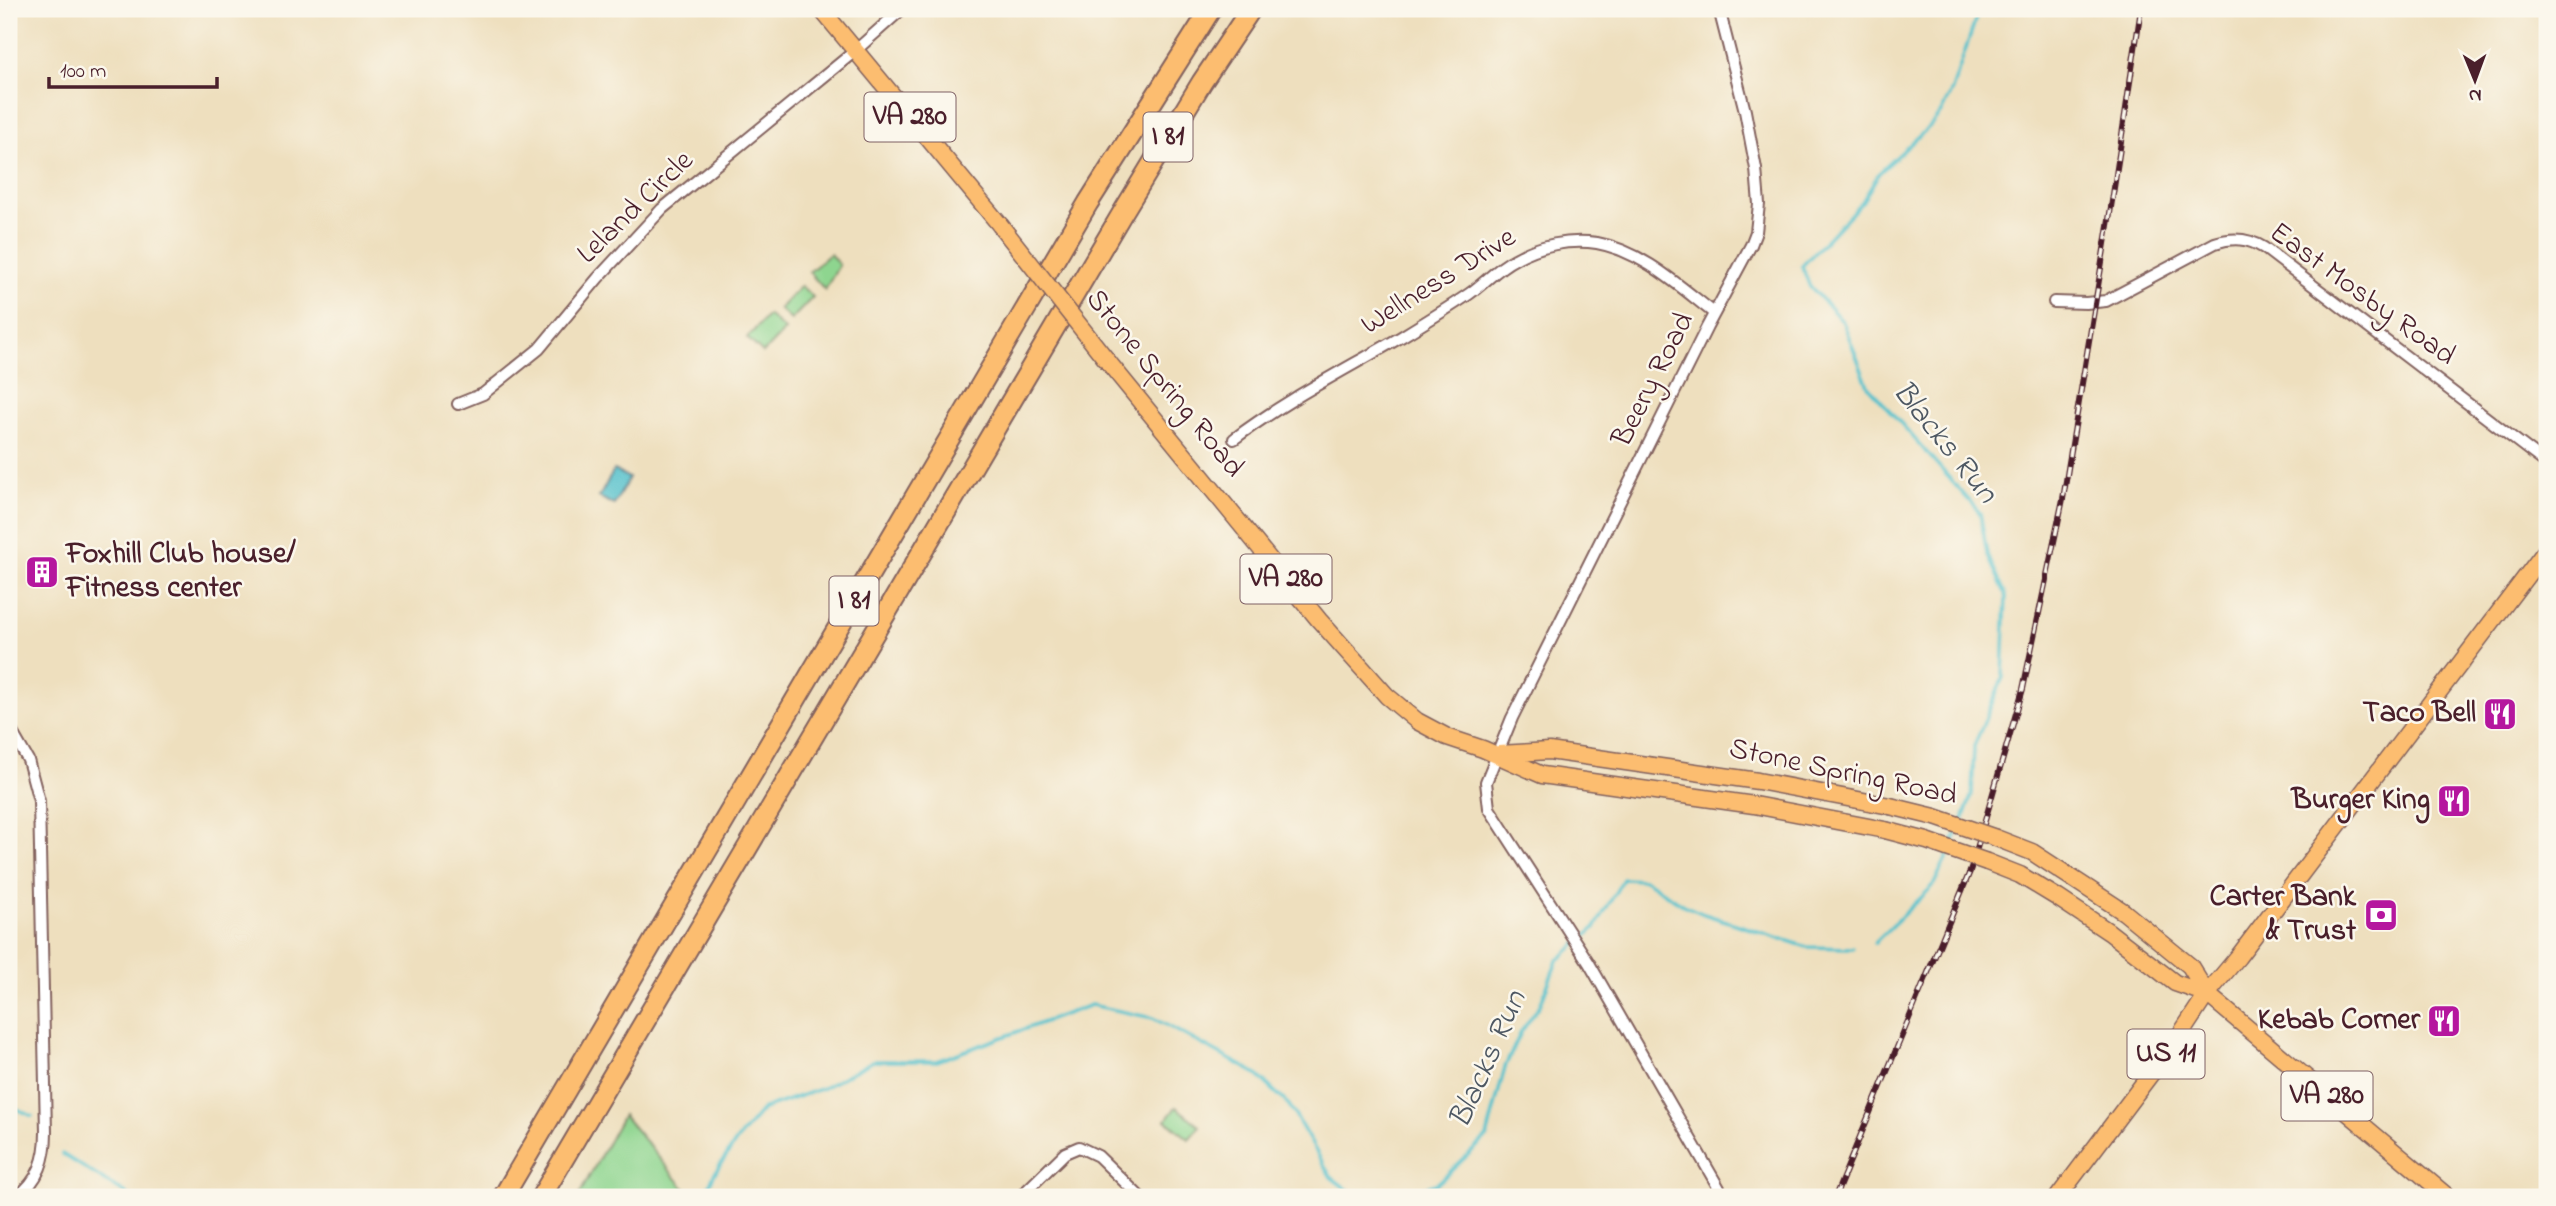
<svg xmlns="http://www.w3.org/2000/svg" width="2556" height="1206" viewBox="0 0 2556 1206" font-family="'Indie Flower',sans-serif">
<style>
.green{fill:#8ed58f;stroke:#6c7a5d;stroke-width:2}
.water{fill:#54c1cc;stroke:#4f707c;stroke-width:2}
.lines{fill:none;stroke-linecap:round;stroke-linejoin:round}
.stream{stroke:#54c1cc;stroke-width:3.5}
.street-casing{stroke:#83625e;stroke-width:14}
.primary-casing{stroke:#83625e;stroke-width:19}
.highway-casing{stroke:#83625e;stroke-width:23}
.street{stroke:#fff;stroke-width:10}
.primary{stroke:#fcbd6f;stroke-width:16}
.highway{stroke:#fcbd6f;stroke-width:19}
.rail-casing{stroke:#4a1f2b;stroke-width:6}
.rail{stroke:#fbf7ec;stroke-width:3.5;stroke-dasharray:10;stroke-linecap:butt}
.primary-bridge-casing{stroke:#83625e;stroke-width:19;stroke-linecap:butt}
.primary-bridge{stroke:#fcbd6f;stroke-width:16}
.labels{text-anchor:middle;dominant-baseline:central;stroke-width:5;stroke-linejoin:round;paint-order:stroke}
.shield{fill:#fbf7ec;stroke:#7f6065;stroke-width:2}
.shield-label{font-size:28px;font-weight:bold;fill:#4a1f2b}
.street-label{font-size:30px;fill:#4a1f2b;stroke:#fbf7ec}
.poi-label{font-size:30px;font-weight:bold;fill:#4a1f2b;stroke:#fbf7ec;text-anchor:end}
.water-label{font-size:32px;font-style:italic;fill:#4e5863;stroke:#fbf7ec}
</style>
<rect width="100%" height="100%" fill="#fbf7ec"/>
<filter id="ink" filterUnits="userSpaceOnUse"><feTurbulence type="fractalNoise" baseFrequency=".0143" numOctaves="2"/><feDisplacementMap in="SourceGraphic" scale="14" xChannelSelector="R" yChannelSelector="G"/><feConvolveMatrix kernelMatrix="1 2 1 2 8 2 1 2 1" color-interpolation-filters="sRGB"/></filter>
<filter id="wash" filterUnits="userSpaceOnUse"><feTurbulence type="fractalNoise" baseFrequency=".00686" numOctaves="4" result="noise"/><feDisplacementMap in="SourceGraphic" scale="28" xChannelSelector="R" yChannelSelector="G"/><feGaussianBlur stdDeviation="1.57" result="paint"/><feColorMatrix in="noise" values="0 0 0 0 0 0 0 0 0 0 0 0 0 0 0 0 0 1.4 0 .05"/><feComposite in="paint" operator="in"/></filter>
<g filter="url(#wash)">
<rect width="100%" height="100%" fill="#eedfbe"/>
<path class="green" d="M830,254l9,11 -14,25 -16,-18z
M801,286l12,11 -22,23 -12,-11z
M768,315l17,15 -22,23 -16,-15z
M1176,1107l24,19 -11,13 -23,-19z
M623,1115l69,82h-114z"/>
<path class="water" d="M614,470l15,8 -15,27 -15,-8z"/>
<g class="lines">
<path class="stream" d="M1962,822l10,-28 2,-48 29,-69 3,-82 -19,-41 -7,-41 -112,-127 -25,-64 -34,-37 -7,-19 60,-64 17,-29 50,-46 13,-16 10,-21 27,-81
M1952,845l7,-16
M1874,943l59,-57 15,-31
M9,1105l23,11
M62,1154l69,43
M705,1197l9,-23 23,-34 26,-31 60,-21 50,-27h64l154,-56 62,13 102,55 34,32 42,72 21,16 53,2 33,-12 49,-46 18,-70 16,-35 19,-27 17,-44 38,-33 28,-49 22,1 38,25 21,9 103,33 46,1"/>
</g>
</g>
<g filter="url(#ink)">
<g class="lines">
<g class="street-casing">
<path id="street" d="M1719,9l26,102 11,58 3,35 -3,28 -5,13 -44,82 -195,391 -26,64 3,26 100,155 135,234
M2054,302l32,1 20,-2 109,-58c18,-6 33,-5 49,5l283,216
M458,404l25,-10 56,-45 59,-71 64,-69 193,-158 47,-42
M1234,439c53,-40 111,-69 167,-102 23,-14 46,-28 68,-43 16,-11 28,-26 46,-35 24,-14 54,-20 82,-16 45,8 82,43 117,70
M9,727l19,33 11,41 7,331c0,27 -7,48 -29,65
M1020,1197l45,-44 14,-6 19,9 42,41"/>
</g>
<g class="primary-casing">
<path id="primary" d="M821,9l179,216
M1109,363l210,257 68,76 30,25 30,16 36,12 59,26 212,30 131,25
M1499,754l50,-3 209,30 132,25
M1996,838l36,14 92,60 66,54 17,28 241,203
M1987,862l33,13 38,23 51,34 66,51 32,11
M2058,1197l122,-162 27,-41 31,-37 309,-408"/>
</g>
<g class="highway-casing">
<path id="highway" d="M503,1197l585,-994 123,-194
M541,1197l582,-985 79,-130 49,-73"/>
</g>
<use href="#street" class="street"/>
<use href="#primary" class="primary"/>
<use href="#highway" class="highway"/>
<g class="rail-casing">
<path id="rail" d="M1835,1197l136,-328 52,-180 40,-190 49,-298 29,-192"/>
</g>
<use href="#rail" class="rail"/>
<g class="primary-bridge-casing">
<path id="primary-bridge" d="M1000,225l109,138
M1890,806l45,11 61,21
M1885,830l42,11 60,21"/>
</g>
<use href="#primary-bridge" class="primary-bridge"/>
</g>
</g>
<defs>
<g id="building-square" transform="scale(1.75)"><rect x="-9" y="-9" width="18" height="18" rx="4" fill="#b5179e" stroke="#fbf7ec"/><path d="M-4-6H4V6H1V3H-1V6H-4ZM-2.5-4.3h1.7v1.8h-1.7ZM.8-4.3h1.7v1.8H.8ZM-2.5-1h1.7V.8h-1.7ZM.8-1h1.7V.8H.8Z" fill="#fff"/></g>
<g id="restaurant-square" transform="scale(1.75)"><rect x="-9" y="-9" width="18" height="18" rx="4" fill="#b5179e" stroke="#fbf7ec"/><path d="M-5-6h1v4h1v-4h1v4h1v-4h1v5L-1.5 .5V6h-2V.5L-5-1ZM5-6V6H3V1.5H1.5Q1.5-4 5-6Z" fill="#fff"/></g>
<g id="bank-square" transform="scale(1.75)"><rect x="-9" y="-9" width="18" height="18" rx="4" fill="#b5179e" stroke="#fbf7ec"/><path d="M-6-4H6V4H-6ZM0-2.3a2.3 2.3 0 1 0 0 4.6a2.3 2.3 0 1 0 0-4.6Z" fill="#fff"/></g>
</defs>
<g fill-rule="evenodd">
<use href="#building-square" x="42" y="572"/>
<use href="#restaurant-square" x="2500" y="714"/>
<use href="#restaurant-square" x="2454" y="801"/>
<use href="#bank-square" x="2381" y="915"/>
<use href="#restaurant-square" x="2444" y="1021"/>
</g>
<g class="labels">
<g class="shield">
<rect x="864.5" y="92.5" width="91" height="49" rx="5"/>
<rect x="1143.5" y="112.5" width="49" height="49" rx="5"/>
<rect x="1240.5" y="554.5" width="91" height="49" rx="5"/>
<rect x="829.5" y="576.5" width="49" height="49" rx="5"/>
<rect x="2127.5" y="1029.5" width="77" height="49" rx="5"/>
<rect x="2281.5" y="1071.5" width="91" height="49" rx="5"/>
</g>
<g class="shield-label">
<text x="910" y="117">VA 280</text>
<text x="1168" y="137">I 81</text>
<text x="1286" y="579">VA 280</text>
<text x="854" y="601">I 81</text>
<text x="2166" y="1054">US 11</text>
<text x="2327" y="1096">VA 280</text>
</g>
<g class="street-label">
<text transform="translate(636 208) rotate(-44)">Leland Circle</text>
<text transform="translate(1439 282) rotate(-32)">Wellness Drive</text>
<text transform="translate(2362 295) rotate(36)">East Mosby Road</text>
<text transform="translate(1654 380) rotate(-63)">Beery Road</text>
<text transform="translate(1164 384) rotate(51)">Stone Spring Road</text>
<text transform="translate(1843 773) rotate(12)">Stone Spring Road</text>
</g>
<g class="poi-label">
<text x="66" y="555" text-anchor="start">Foxhill Club house/<tspan x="66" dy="34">Fitness center</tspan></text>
<text x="2476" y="714">Taco Bell</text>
<text x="2430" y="801">Burger King</text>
<text x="2356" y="898">Carter Bank<tspan x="2356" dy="34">&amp; Trust</tspan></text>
<text x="2420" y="1021">Kebab Corner</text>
</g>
<g class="water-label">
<text transform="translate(1944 443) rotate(51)">Blacks Run</text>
<text transform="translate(1489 1060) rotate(-66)">Blacks Run</text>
</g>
</g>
<rect width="2556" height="1206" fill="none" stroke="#fbf7ec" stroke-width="35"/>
<g transform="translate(2475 80) rotate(179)" stroke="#fbf7ec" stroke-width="5" paint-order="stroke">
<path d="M0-5L12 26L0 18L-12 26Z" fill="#4a1f2b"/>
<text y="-10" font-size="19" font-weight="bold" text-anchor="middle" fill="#4a1f2b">N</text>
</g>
<path d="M49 77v10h168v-10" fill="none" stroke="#4a1f2b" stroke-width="3.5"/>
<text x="60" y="77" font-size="21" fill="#4a1f2b" stroke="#fbf7ec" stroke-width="5" paint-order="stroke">100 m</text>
</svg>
